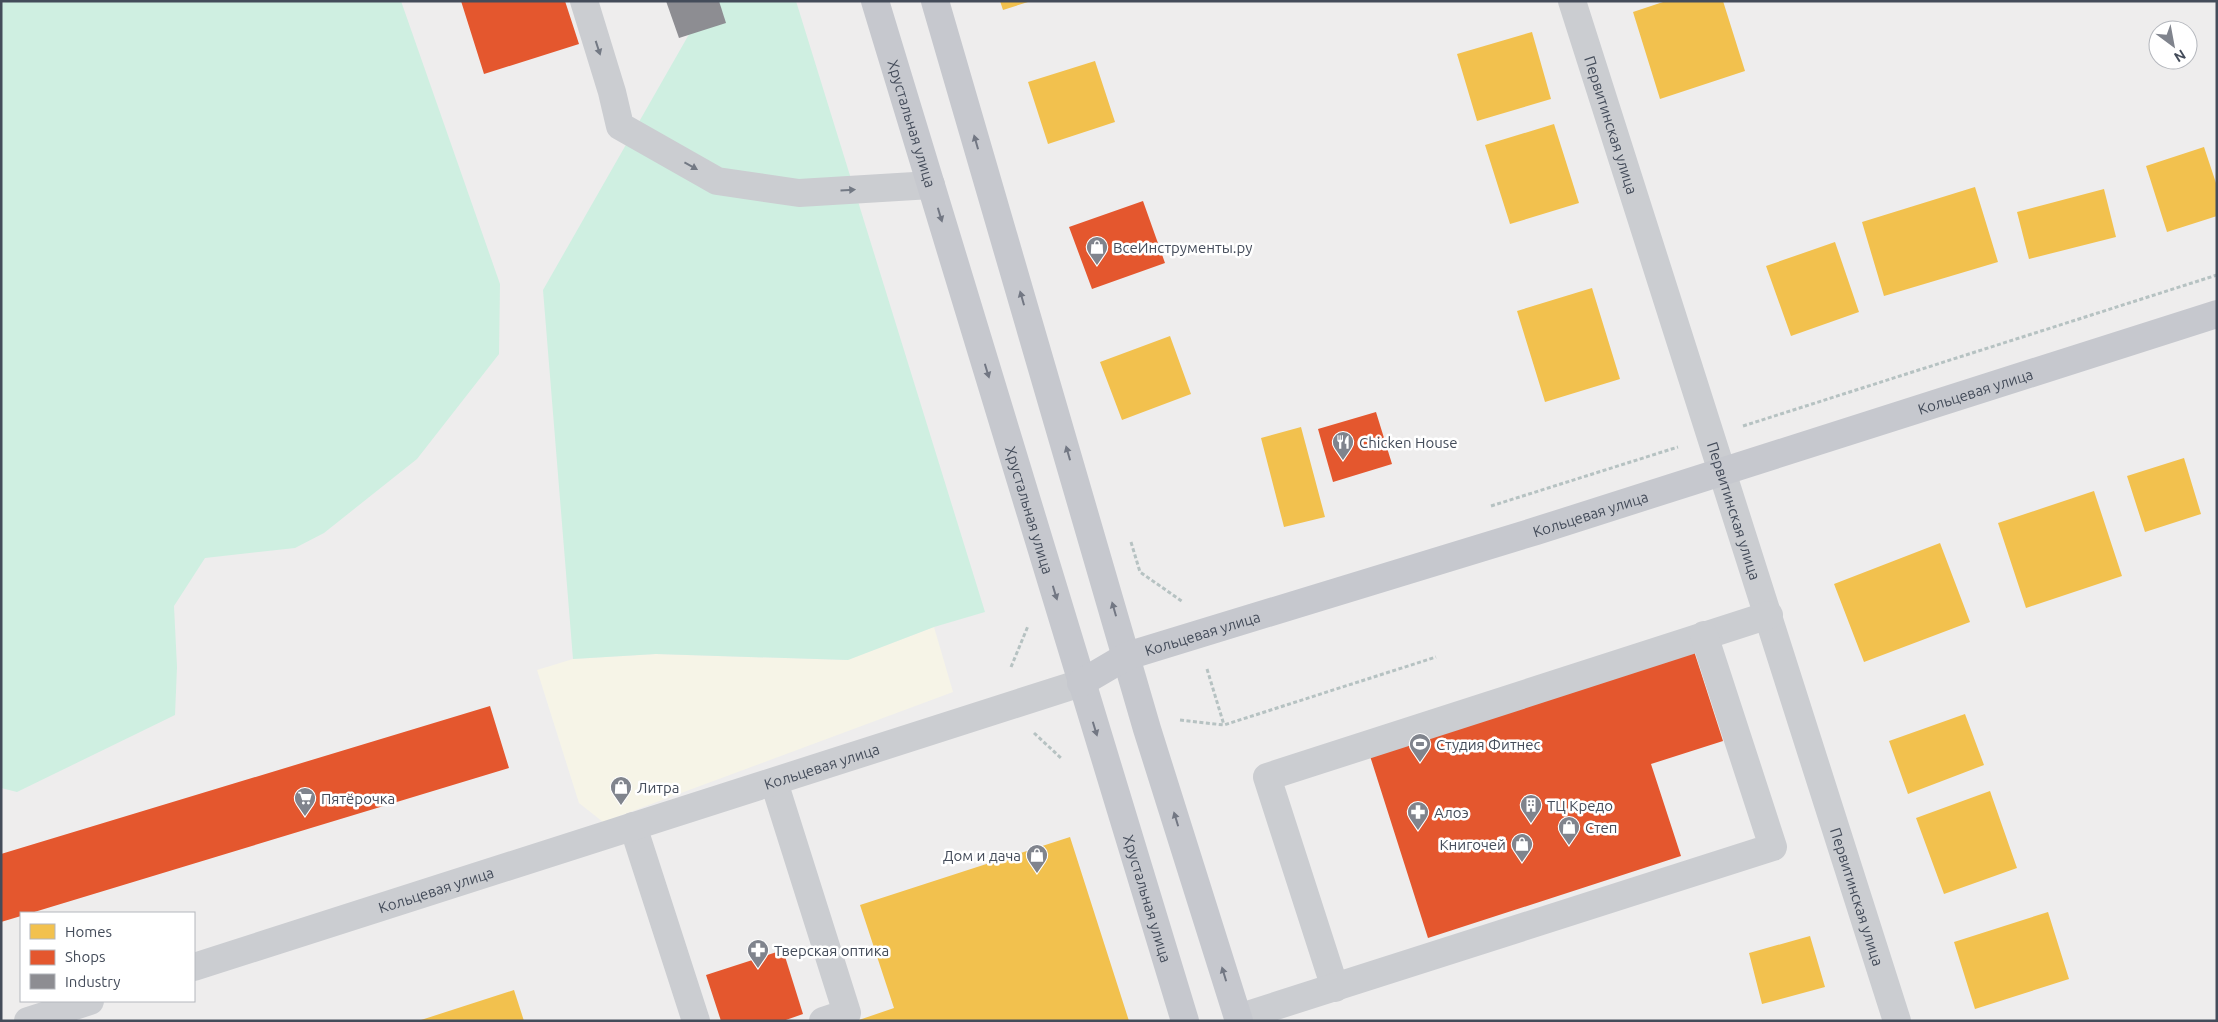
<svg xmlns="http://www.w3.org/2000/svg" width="2218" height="1022" viewBox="0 0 2218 1022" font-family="Ubuntu,sans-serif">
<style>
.commercial{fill:#f6f4e7}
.green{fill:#cfefe1}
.homes{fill:#f2c14e}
.shops{fill:#e4572e}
.industry{fill:#8d8d92}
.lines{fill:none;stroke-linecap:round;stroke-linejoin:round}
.path{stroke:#b6c2c2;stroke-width:3;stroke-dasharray:4 2.5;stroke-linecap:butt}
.minor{stroke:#cbcdd1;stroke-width:28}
.major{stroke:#c6c8ce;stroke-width:28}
.oneway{fill:#737984}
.oneway2{fill:#727783}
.labels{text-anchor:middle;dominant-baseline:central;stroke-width:5;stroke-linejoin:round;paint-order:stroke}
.street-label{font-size:15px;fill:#444c5a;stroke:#fff}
.poi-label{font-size:15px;fill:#444c5a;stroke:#fff;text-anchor:start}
</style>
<rect width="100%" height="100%" fill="#eeeded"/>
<path class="commercial" d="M934,627l19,65 -350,130 -24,-19 -42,-133 36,-11 83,-5 191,6z"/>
<path class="green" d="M11,1h390l99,283 -1,70 -82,105 -93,74 -29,15 -90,10 -31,48 3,61 -2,48 -158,77 -16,-4v-785z
M708,1h88l189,611 -51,15 -86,33 -192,-6 -83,5 -30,-369z"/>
<path class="homes" d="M1000,1h28v1l-25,8z
M1666,1h57l22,70 -85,28 -27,-87z
M1532,32l19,67 -74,22 -20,-67z
M1095,61l20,61 -67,22 -20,-62z
M1554,124l25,79 -69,21 -25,-79z
M2204,147l13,39v30l-50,16 -21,-66z
M1975,187l23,75 -114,34 -22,-74z
M2104,189l12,48 -87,22 -12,-47z
M1835,242l24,70 -68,24 -25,-70z
M1592,288l28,91 -75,23 -28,-91z
M1170,336l21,58 -69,26 -22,-58z
M1301,427l24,90 -41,10 -23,-89z
M2184,458l17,56 -56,18 -18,-56z
M2094,491l28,85 -96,32 -28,-85z
M1940,543l30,79 -106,40 -30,-78z
M1965,714l19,51 -76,29 -19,-53z
M1990,791l27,77 -73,26 -28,-76z
M1070,837l59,184h-273l38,-13 -34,-103z
M2048,912l21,67 -94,30 -21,-67z
M1810,936l15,51 -63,17 -13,-51z
M514,990l10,31h-103v-1z"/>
<path class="shops" d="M461,1h104l14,43 -95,30z
M1143,201l22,62 -73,26 -23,-62z
M1376,412l16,52 -59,18 -15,-53z
M1694,651l29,90 -72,23 30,92 -253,82 -58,-182z
M490,706l19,62 -478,145h-10v3l-20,6v-68z
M783,950l20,64 -20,7h-62l-15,-46z"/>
<path class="industry" d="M666,1h53l7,22 -47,15z"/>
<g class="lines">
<path class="path" d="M1743,426l474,-151
M1491,506l187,-59
M1131,542l9,30 43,30
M1011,667l17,-41
M1207,669l17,56
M1180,720l44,5 212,-68
M1034,733l27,25"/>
<g class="minor">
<path d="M584,1l28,91 8,34 97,55 82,12 132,-8"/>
<path id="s1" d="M1572,1l325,1020"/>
<path d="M774,782l73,231 -24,8"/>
<path d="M633,826l63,195"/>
<path id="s2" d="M194,967l887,-284"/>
<path d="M1335,988l-68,-211 502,-162"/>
<path d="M1238,1018l535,-171 -69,-212"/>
<path d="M28,1021l62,-20"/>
</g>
<g class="major">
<path id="s3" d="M875,1l310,1020"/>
<path d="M935,1l212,728 92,292"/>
<path id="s4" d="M1081,683l46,-27 409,-125 681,-217"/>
</g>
</g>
<defs><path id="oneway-solid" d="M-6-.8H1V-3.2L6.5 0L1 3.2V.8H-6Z" transform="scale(1.25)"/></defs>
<g class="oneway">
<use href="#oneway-solid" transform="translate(598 48) rotate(72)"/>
<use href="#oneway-solid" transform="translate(691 166) rotate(29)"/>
<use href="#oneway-solid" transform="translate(848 190) rotate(-3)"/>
</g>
<g class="oneway2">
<use href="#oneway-solid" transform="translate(976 142) rotate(-106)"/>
<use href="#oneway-solid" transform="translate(940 215) rotate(73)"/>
<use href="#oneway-solid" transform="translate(1022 298) rotate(-106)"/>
<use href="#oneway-solid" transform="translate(987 371) rotate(73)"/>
<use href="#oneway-solid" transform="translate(1068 453) rotate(-106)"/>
<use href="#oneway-solid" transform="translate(1055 593) rotate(73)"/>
<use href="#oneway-solid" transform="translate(1114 609) rotate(-106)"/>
<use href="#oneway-solid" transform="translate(1095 729) rotate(73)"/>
<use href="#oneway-solid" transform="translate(1176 819) rotate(-107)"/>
<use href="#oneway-solid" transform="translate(1224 974) rotate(-107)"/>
</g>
<defs>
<g id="shop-pin" transform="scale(1.125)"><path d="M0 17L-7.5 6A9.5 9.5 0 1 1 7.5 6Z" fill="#80848d" stroke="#fff"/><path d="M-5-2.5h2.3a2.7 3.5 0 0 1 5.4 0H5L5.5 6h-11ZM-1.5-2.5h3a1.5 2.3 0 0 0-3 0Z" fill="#fff"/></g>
<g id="restaurant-pin" transform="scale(1.125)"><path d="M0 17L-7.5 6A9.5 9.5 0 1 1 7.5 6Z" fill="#80848d" stroke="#fff"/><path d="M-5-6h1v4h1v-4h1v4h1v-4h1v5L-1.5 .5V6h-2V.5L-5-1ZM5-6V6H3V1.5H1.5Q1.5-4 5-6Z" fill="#fff"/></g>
<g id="stadium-pin" transform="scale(1.125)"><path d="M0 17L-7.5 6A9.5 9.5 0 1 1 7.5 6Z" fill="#80848d" stroke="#fff"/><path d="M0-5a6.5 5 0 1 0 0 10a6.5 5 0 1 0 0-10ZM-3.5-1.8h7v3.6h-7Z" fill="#fff"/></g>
<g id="supermarket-pin" transform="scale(1.125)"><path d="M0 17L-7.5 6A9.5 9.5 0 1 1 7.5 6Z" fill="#80848d" stroke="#fff"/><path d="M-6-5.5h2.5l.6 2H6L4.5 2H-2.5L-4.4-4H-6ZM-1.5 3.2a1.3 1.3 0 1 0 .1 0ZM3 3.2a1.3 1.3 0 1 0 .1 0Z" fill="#fff"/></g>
<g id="building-pin" transform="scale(1.125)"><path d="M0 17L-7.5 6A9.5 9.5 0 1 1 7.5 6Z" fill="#80848d" stroke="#fff"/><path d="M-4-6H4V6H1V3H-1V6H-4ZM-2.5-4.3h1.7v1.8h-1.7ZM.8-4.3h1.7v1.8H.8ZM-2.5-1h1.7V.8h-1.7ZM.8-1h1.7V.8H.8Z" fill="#fff"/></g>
<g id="pharmacy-pin" transform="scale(1.125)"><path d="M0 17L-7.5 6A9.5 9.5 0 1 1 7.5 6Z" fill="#80848d" stroke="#fff"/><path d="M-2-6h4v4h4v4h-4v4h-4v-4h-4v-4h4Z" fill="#fff"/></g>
</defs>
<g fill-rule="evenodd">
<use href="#shop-pin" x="1097" y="247"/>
<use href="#restaurant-pin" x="1343" y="442"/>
<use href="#stadium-pin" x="1420" y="744"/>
<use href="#shop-pin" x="621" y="787"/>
<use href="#supermarket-pin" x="305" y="798"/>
<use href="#building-pin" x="1531" y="805"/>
<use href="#pharmacy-pin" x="1418" y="812"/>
<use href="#shop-pin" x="1569" y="827"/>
<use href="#shop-pin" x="1522" y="844"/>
<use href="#shop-pin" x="1037" y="855"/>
<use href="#pharmacy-pin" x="758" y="950"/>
</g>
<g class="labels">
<g class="street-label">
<text stroke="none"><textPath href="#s3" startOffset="128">Хрустальная улица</textPath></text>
<text stroke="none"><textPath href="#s1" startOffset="130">Первитинская улица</textPath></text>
<text stroke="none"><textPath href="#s4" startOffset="942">Кольцевая улица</textPath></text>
<text stroke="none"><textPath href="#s3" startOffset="532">Хрустальная улица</textPath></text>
<text stroke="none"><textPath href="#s1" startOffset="535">Первитинская улица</textPath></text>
<text stroke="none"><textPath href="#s4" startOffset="538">Кольцевая улица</textPath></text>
<text stroke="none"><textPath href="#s4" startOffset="132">Кольцевая улица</textPath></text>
<text stroke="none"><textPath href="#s2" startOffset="659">Кольцевая улица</textPath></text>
<text stroke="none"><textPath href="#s2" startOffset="254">Кольцевая улица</textPath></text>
<text stroke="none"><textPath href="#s1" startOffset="940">Первитинская улица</textPath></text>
<text stroke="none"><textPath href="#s3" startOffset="938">Хрустальная улица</textPath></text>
</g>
<g class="poi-label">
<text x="1113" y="247">ВсеИнструменты.ру</text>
<text x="1359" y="442">Chicken House</text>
<text x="1436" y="744">Студия Фитнес</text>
<text x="637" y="787">Литра</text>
<text x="321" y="798">Пятёрочка</text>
<text x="1547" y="805">ТЦ Кредо</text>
<text x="1434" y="812">Алоэ</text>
<text x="1585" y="827">Степ</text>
<text x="1506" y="844" text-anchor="end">Книгочей</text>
<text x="1021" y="855" text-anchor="end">Дом и дача</text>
<text x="774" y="950">Тверская оптика</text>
</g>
</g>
<rect width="2218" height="1022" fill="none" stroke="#444c5a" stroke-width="5"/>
<rect x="20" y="912" width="175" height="90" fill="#ffffff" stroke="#b4b7bd"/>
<rect x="30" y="924" width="25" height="15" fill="#f2c14e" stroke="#b4b7bd"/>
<text x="65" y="937" font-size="15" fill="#444c5a">Homes</text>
<rect x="30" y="950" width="25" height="15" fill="#e4572e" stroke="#b4b7bd"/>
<text x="65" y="962" font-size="15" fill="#444c5a">Shops</text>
<rect x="30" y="974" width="25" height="15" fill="#8d8d92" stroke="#b4b7bd"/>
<text x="65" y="987" font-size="15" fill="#444c5a">Industry</text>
<g transform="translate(2173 45) rotate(148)"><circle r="24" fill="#ffffff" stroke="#b4b7bd"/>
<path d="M0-4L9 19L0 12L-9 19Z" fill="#80848d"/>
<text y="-8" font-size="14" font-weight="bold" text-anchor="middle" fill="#444c5a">N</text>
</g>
</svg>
